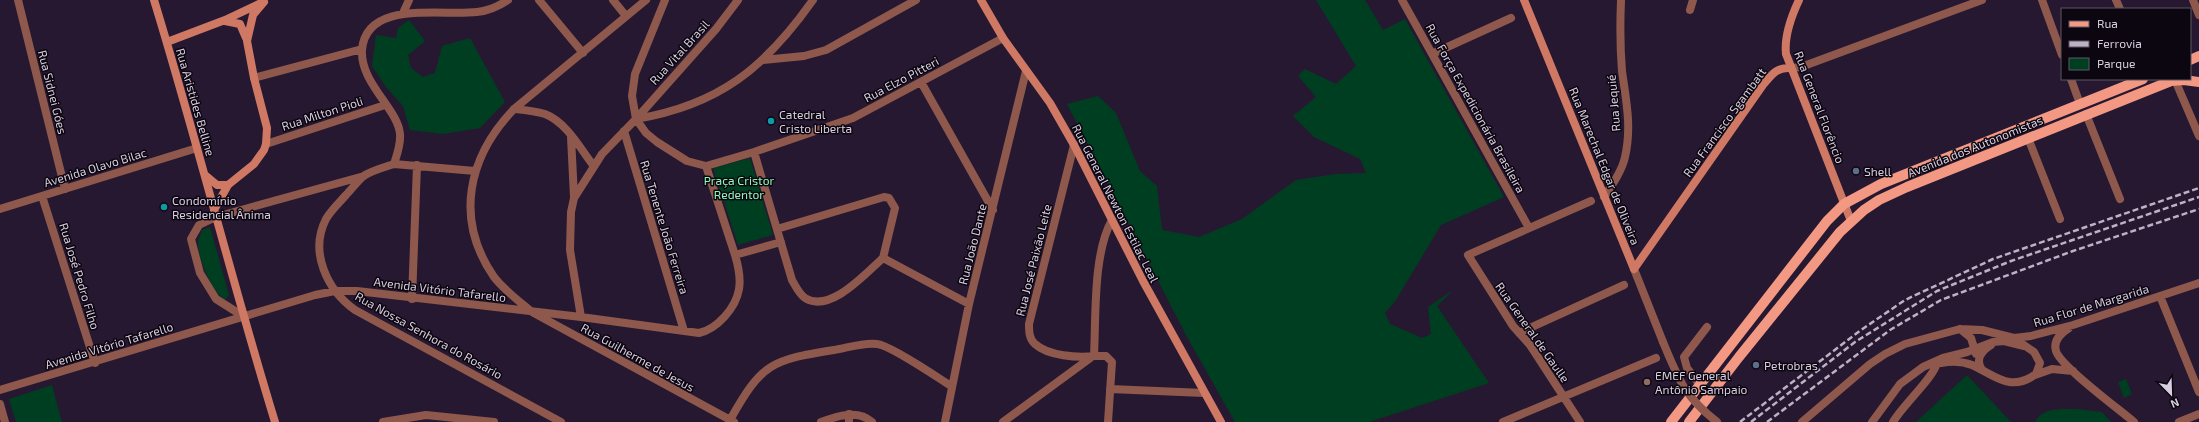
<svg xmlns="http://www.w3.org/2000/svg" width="2199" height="422" viewBox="0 0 2199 422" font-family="'Exo 2',sans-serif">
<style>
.green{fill:#003e22}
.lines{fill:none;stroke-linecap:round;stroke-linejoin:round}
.street{stroke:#8f584c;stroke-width:8}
.secondary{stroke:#cf7864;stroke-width:8}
.primary{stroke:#f39883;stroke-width:10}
.rail{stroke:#bcb2c4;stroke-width:2.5;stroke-dasharray:6 3;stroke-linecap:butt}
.street-bridge{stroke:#8f584c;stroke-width:8}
.culture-dot{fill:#0f9aa8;stroke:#0c0610;stroke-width:1.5}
.service-dot{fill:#5c6f8a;stroke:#0c0610;stroke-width:1.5}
.education-dot{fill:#8d6e63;stroke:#0c0610;stroke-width:1.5}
.labels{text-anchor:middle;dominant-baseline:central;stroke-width:3;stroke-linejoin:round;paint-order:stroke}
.street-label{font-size:12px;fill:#d7cedf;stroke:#0c0610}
.poi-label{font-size:12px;fill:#d7cedf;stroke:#0c0610;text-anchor:start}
.park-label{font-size:12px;fill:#8bfbba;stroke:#0c0610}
</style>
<rect width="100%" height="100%" fill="#261830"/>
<path class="green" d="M1316,0h49l18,30 22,-11 99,178 -63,28 -45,75 -11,13 5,11 32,14 9,-4 -3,-27 25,-17 -16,16 52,77 -120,39h-134l-48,-85 -120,-233 31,-8 18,17 24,58 17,15 5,44 37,7 43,-18 54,-39 40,-6 30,-1 -6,-14 -46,-22 -21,-21 23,-19 -18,-21 7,-7 31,15 20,-18z
M409,20l16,21 -17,14 3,13 12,9 12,-4 7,-27 28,-8 35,64 -25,26 -37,6 -33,-4 -7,-24 -17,-19 -14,-21 4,-31 20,3 2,-10z
M750,158l23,77 -35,10 -25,-77z
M210,227l19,68 -4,5c-14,-10 -27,-41 -27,-58 0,-3 3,-8 4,-12z
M1967,375l44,47h-95z
M2126,379l6,15 -8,4 -6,-16z
M52,385l10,37h-46l-7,-23z
M2076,409l26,3 9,10h-76c7,-15 27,-13 41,-13z"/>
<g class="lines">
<path class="street" d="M18,0l47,189
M508,0c-9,6 -20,11 -31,12 -37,4 -111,-12 -115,38 -2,33 36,59 38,84 1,10 -3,21 -6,30 -9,3 -20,6 -29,11 -7,5 -13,14 -19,20 -7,8 -15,15 -20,24 -17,33 1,71 29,91l206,112
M539,0l44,53
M613,0l13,16
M646,0l-132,109c-46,48 -60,110 -20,168 11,14 25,24 38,35l202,110
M665,0l-30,74 -3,22 4,23 10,14 11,9 30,19 19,5 48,-14 99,-34 150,-80
M1402,0l127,228
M2042,0l20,55
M2116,0l4,9
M2193,0l6,15
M1690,10l3,-10
M404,11l5,-11
M1432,54l79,-36
M763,60l41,-4 22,-6 90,-50
M1791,68l10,-1 181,-67
M254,78l108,-29
M2071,79l9,25
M2175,80l24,56
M921,82l72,128
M514,109c10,1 21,2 31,5 21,8 35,34 48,51
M2086,114l34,85
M636,119c83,-14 129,-51 177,-119
M624,131l60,200
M571,137l3,60
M2028,138l32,81
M266,144l119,-39
M1074,145l-45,179c0,7 0,15 6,20 13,12 43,14 59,12
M754,152l38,128c4,7 7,14 13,18 25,16 61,-25 78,-40
M394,164l81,7
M42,196l53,167
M1604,197c8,-12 18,-26 21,-40 7,-30 1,-57 -3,-86 -2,-24 -2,-47 -1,-71
M0,209l197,-61
M777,229l107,-32 5,1 6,10 -12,50
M735,255l46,-13
M883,258l86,46
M1634,269l29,73
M2160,296l39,96
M412,299l5,-134
M243,316l-27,-17 -16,-26 -9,-34 8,-14 17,-8 148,-41
M581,317l-11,-67 1,-38 3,-14 28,-44 34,-35 80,-90 22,-29
M2069,328c-8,5 -16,13 -13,23 4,15 63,58 78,71
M1960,329l11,9 5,16
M1519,333l105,-48
M1941,363c10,-2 21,-2 31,2 23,10 38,28 64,9l4,-11 -6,-11 -13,-9
M1982,370c-7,-10 -1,-19 9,-25
M2035,375l17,-6 21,2
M1700,385l-13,-17 -3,-11 23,-30
M1110,389l94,4
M0,390l315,-95 20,-4h22l224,26 118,16c18,-4 37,-25 40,-44 2,-11 -1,-24 -4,-34l-29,-89
M0,404l5,18
M730,420c32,-57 41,-60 104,-70 13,-2 30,-8 43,-6 13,1 60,33 74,42
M383,422l43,-7 68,7
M821,422c16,-6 37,-13 51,0
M849,422v-8
M945,422l24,-118 57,-233
M1003,422l90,-66
M1108,422l4,-60 -6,-6h-12c2,-40 -1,-103 18,-136
M1503,422l153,-64
M1580,422l-50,-77 -17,-19 -45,-71 123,-54
M1802,422l68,-58 15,-10 20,-10 55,-15 22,1 32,8 17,-2 42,-11 126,-42
M1872,422l28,-38 23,-17 20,-9 24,-6 26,-10 11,-1 20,5
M1893,422c10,-17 41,-45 44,-59
M2179,422l20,-8"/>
<path class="secondary" d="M154,0c43,140 78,282 121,422
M981,0l22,38 47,65 24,42 69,136 78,141
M1524,0l110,269
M1799,0c-8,17 -15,36 -13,54l65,167
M225,21l15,3 6,14
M167,42l58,-22 36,-17
M205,175l12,10h11
M214,210l14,-25 26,-21 10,-14 2,-6 1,-16 -13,-50 -7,-37 6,-26 11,-13
M1634,269l129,-184c9,-11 14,-18 28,-17"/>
<path class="primary" d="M2190,60l9,-4
M1671,422l156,-201 17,-17 37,-20 262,-105
M1689,422l50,-65 101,-125 24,-22 15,-10 28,-13 264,-106 13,-1 15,2"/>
<path class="rail" d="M1740,422l121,-92 44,-30 88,-41 206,-71
M1751,422l104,-80 82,-51 74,-30 188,-64
M1767,422l123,-92 51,-30 132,-49 126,-42"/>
<path class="street-bridge" d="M1663,342c16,38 21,54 54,80"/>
</g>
<g class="culture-dot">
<circle cx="771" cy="121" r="4"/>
<circle cx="164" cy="207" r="4"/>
</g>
<g class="service-dot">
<circle cx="1856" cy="171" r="4"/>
<circle cx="1756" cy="365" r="4"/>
</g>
<circle class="education-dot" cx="1647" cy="382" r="4"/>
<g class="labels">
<g class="street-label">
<text transform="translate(679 52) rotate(-48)">Rua Vital Brasil</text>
<text transform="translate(901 79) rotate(-28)">Rua Elzo Pitteri</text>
<text transform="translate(53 92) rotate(76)">Rua Sidnei Góes</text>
<text transform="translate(196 102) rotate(74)">Rua Aristides Belline</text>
<text transform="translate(1613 103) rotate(-95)">Rua Jequié</text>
<text transform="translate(1820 107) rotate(69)">Rua General Florêncio</text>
<text transform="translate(1476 108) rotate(61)">Rua Força Expedicionária Brasileira</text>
<text transform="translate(322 113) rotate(-18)">Rua Milton Pioli</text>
<text transform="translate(1724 122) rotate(-54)">Rua Francisco Sgambatt</text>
<text transform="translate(1975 146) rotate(-22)">Avenida dos Autonomistas</text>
<text transform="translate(1605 166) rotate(68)">Rua Marechal Edgar de Oliveira</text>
<text transform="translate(95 167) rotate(-17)">Avenida Olavo Bilac</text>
<text transform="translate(1116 203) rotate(63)">Rua General Newton Estilac Leal</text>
<text transform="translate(665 227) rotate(73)">Rua Tenente João Ferreira</text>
<text transform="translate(972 244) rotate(-76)">Rua João Dante</text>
<text transform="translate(1033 260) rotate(-76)">Rua José Paixão Leite</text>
<text transform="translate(80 276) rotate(73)">Rua José Pedro Filho</text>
<text transform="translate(440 289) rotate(7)">Avenida Vitório Tafarello</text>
<text transform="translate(2091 305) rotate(-17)">Rua Flor de Margarida</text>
<text transform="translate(1533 332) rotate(55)">Rua General de Gaulle</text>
<text transform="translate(429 335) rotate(29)">Rua Nossa Senhora do Rosário</text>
<text transform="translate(109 345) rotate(-17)">Avenida Vitório Tafarello</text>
<text transform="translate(638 357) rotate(29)">Rua Guilherme de Jesus</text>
</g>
<g class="poi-label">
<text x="779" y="114">Catedral<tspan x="779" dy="14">Cristo Liberta</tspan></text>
<text x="1864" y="171">Shell</text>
<text x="172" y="200">Condomínio<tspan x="172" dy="14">Residencial Ânima</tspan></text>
<text x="1764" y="365">Petrobras</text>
<text x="1655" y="375">EMEF General<tspan x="1655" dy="14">Antônio Sampaio</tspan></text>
</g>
<g class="park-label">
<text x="739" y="180">Praça Cristor<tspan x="739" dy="14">Redentor</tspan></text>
</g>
</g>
<rect x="2061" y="8" width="130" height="72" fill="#0c0610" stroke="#5d5663"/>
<rect x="2069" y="21" width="20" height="6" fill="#f39883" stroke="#5d5663"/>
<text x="2097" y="28" font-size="12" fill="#d7cedf">Rua</text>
<rect x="2069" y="41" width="20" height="6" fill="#bcb2c4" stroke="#5d5663"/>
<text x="2097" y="48" font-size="12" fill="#d7cedf">Ferrovia</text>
<rect x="2069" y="58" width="20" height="12" fill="#003e22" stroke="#5d5663"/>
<text x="2097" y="68" font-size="12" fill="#d7cedf">Parque</text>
<g transform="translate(2171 394) rotate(157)" stroke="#0c0610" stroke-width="3" paint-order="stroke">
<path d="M0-3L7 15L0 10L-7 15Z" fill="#d7cedf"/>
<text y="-6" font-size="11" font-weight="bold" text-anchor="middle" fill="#d7cedf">N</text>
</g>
</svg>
